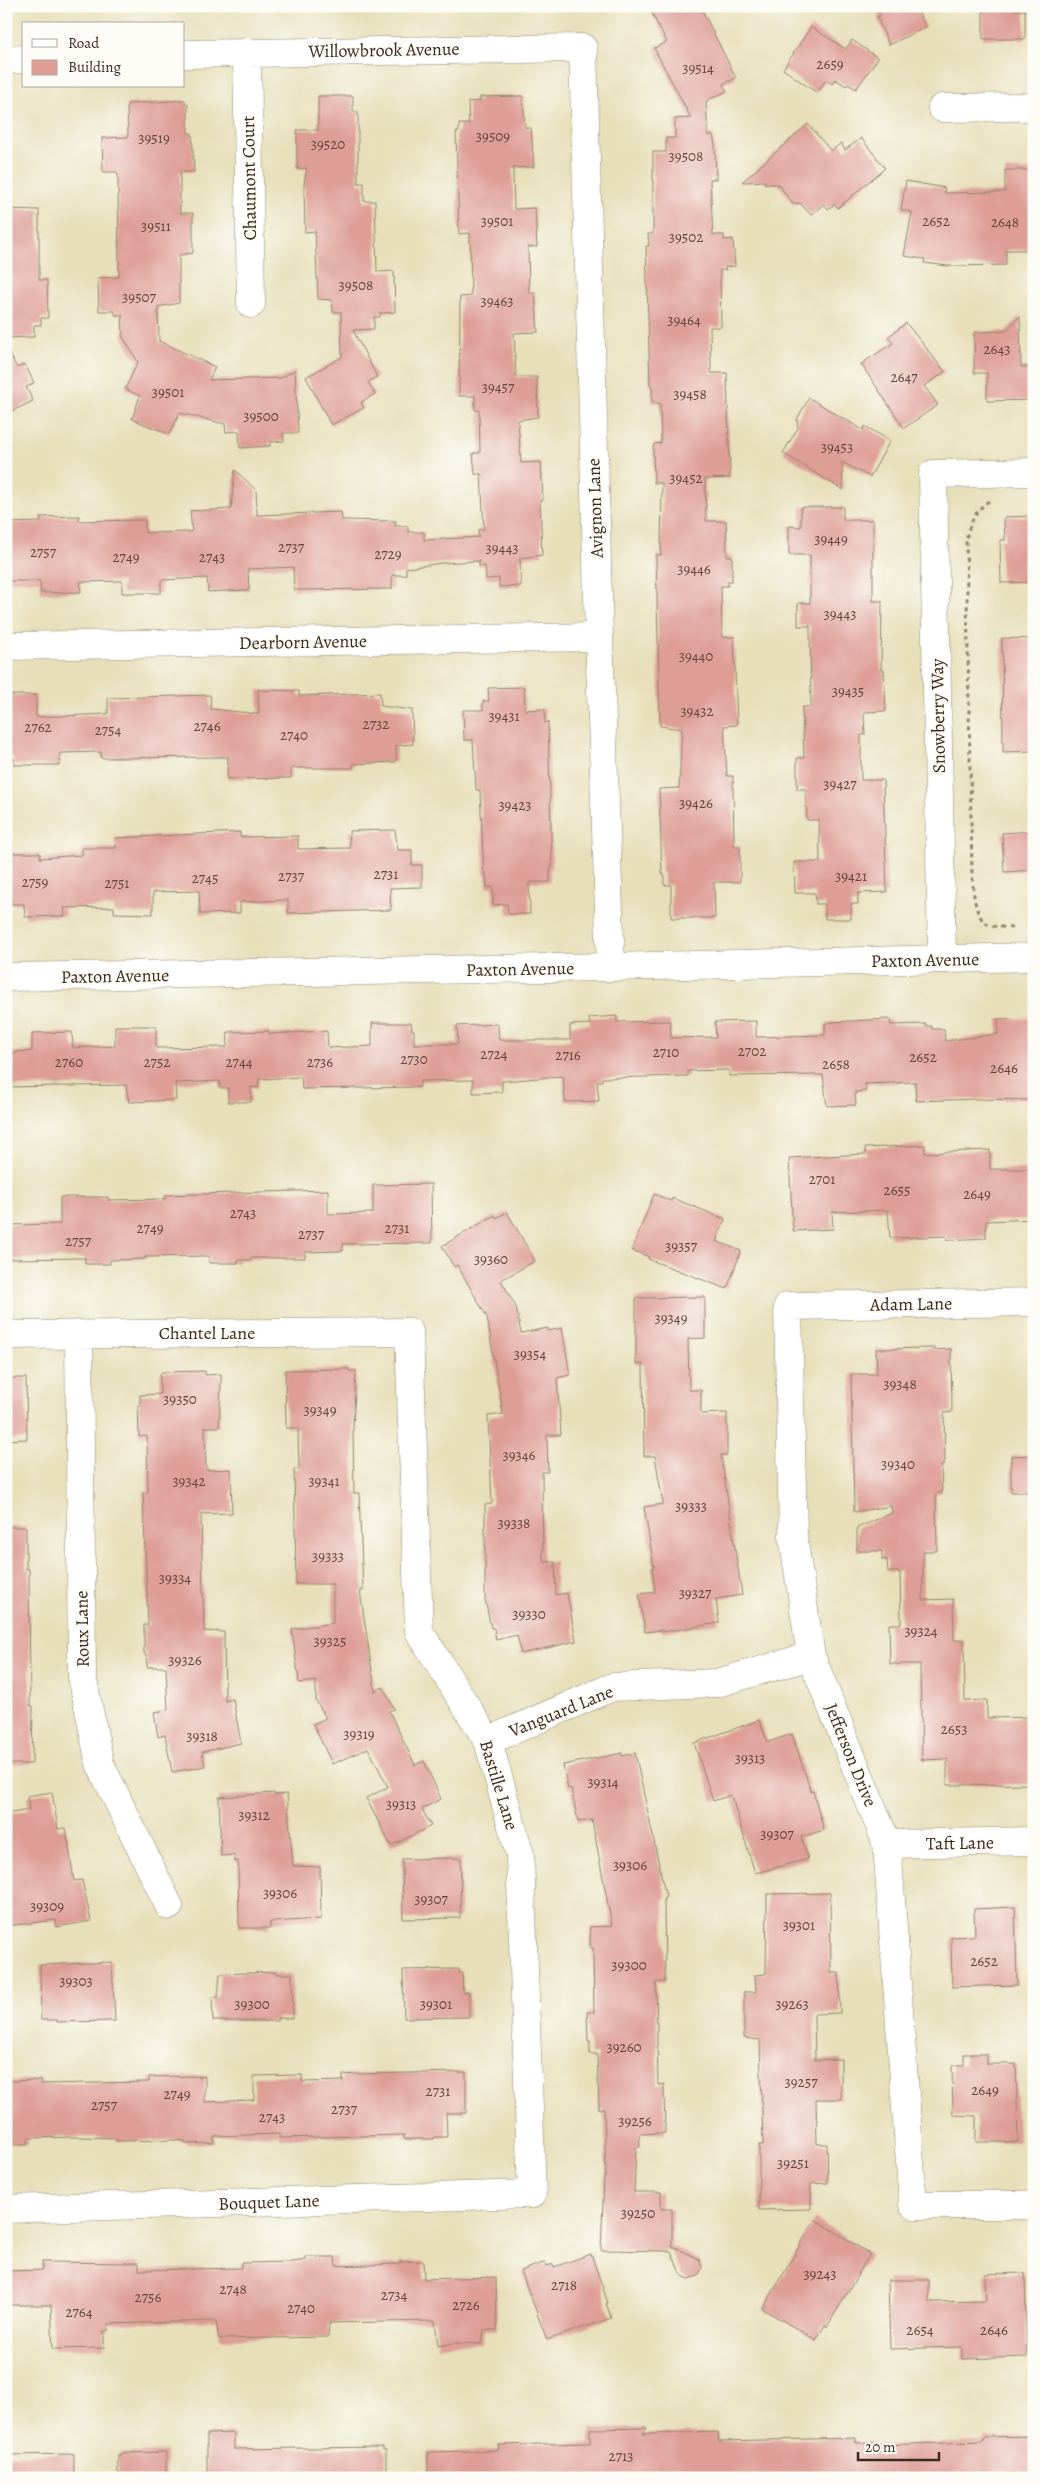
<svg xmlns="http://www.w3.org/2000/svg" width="1040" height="2484" viewBox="0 0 1040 2484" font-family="Alegreya,serif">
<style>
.building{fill:#de9e96}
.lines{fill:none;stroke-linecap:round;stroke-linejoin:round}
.street-casing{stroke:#91846c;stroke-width:29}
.path{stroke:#91846c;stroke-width:3;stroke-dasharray:4 4;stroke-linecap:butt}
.street{stroke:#fff;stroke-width:28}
.labels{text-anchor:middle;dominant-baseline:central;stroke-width:5;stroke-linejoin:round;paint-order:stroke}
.number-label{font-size:15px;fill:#64473c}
.street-label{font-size:18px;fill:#3b2a1e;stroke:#fdfcf7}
</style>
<rect width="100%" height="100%" fill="#fdfcf7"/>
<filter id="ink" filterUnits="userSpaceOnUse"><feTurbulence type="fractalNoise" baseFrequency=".02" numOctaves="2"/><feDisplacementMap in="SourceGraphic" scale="10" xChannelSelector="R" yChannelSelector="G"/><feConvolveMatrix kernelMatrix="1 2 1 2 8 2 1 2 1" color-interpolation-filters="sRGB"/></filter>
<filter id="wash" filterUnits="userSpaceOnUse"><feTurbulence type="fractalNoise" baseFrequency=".0096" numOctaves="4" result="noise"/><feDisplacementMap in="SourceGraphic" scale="20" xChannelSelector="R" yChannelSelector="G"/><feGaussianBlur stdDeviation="1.12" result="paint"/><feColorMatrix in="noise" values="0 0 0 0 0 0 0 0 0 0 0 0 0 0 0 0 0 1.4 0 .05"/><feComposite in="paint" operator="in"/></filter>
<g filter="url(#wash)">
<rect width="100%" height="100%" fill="#e7dfba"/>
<g id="blocks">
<path class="building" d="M648,6h52l36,72 -13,6 4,7 -21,10 2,34h5l2,10 1,34h-6l3,56h11v5l9,-1 2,27 -10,1 1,3h-6l1,57h-11l1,46h16l3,105 -25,1 1,42h20l1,35h5v25h-4v5h-7l1,51h12l3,88 -13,1 3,50h6l1,70h6v36h-26l1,36h-44v-33h-7v-11h-2l-3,-85 20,-1 3,-59 -22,-3 -4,-171h5l1,-72h-8l-1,-34 1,-5 7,-1 -1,-40h-8v-17h-2l-4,-140h3l-1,-12h5v-82h13v-14h9v-19l16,-1 -37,-70 13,-6z
M875,6h40l11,21 -37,18 -12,-28 3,-1z
M983,6h31v4h11v29h-42z
M811,27l35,22 6,-9 26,18 -22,31 -8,-5 -2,2 -11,-7 -3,5 -6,-4 -9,13 -34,-24z
M318,96h35v16h5v71h6v18h11l2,71 17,-1 1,41 -15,1v4h-6v12l-21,1 24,47 -9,5 7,12 -14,8 3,6 -33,17 -25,-48 36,-20 -1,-45h-8l-1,-12 -14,-1 -3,-68 -10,1 -1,-48 3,-16 -10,1v-39h21z
M523,96l2,32h6l3,39 -21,1 1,41 21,-1 2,39h-9l1,46h6l3,39 -24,1 2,44h21l1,40 -20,3 3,43 20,-1 2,38h-3l2,55 -22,3 1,28 -22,1v-9l-13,1 -1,-13h-6v-5l-37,2 -36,5v7h-14v14l-98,1 -1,-23 -45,2 1,21 -41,2 -1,-14 -46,2v13h-39v-12l-42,1 1,10 -40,1 -1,-12h-33l-1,-58 35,-1 -1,-5 39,-1v5l66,-1v13l44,-1 3,-1 -2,-20 41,-2 4,-39 21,20 1,25 84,-3 1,8 54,1 -1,5h13v6h16v8l55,-3 -1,-7 6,-1 -3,-55h-6l-2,-21h7l-1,-43h-4v-14h-16l1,-99 11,-1 -1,-63 -11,1 -3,-102h3v-8h10l-1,-22 12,-1v-4z
M185,100v4h3v29h4l2,39h-14v41h13v40l-14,2v48l-21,4 1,34 56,26 -6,13 72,-2 14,-8 3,63h-15l1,8 -14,1v4l-30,2 -1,-17 -13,1 -1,-8 -45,-11 -11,21 -37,-15 8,-23 -15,-7 13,-27 -15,-25 -1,-22h-7v-4h-16l-1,-33 21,-1 -1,-102 -1,-3h-14l-1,-34 26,-1 -1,-33z
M808,124l23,27 10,-8 4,7 16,-12 24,30 -47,40 -3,-4 -7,5 -4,-5 -13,11 -11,-12 -7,1 -15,-20h-13v-3l-23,1z
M1005,170h29v80h-28v15l-58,1 -24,-3 1,-4 -21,-3 8,-44 -11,-2 5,-29 39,7 -1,5 61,-1z
M6,209l33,1v70h8l1,38h-7v7h-7v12l-28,1z
M1020,316l1,51h13v33l-47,1v-28h-13v-41l32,-1z
M906,323l39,49 -21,14 14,19 -34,23 -43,-64 32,-21 -5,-6z
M6,347l11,21 8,-4 9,19 -8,4 7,14 -27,13z
M809,398l54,32 2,-4 25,15 -20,36 -28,-15 1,28 -60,-37 15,-25 -1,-9z
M801,507h42v13h30v81h9l-1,69h3l2,41 -22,1 1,23h-4v45h22l4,112 -29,1v11h-7v15h-26v-15h-9l-1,-11h-20l-1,-31h26l-1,-42h-12l-1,-31h-9v-31h7l-2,-51h9l-1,-81h-12v-23h12v-48h-21v-29l12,1z
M1034,516l-1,66 -32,1 -1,-43h5l-1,-23z
M1002,638l32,1v112l-31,1z
M524,687l1,23 20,-1v14l3,-1 4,146h-2v14h-21l1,32h-22l-1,-10 -14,1v-18h-6l-1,-12h-2l-4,-85h-4l-3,-50h-9l-1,-30h20v-9h6l-1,-13z
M258,690l41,1v5l81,-3 1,13 31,4 1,34 -17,2v16l-43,2v4h-62v10l-64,1 1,-22 -127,1v-6l-41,1v12h-46v-7h-8v-63h30v22l72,-3v-16l102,-3 1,14 48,5z
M395,830l3,20h14v15h10v22l-32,1 1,22 -103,3v-13l-48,2v11l-40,1 -1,-23 -46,1v22l-39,-1v-6l-50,1 1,8 -40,1 -1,-13h-13v-9h-5v-42h34v5l42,-3v-7h34l-1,-10 125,-6v5l58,-1v13l52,-1 -1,-17z
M1034,831v39l-30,2 -2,-39z
M617,1016v6l53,-1 1,17 45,-1 -1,-15 41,-1v16l69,-2v-11l6,-2 59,-3 1,6 35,-1v2h6v3h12l1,12 53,-7v-15l36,-1 -3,82 -55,-1 -60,2 -1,-19 -50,2 1,7 -11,1 1,13 -29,1 -4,-31 -94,1v-6l-41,1v5l-86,2v3h-5l2,20 -34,1 -2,-26 -61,5v11l-29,1v-13l-53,1v6l-118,2 -1,-12 -42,2 -1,9 -7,-1v15h-23v-14h-8v-7l-45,2 1,17 -47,2 -3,-17 -120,2v-34l26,-2v-18l40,-1 1,16 42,-2v-20h41v22l71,-1 1,-15 41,-1v3l58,-3 1,17 44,-2v-23h39l1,7h2v14h44l-1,-18 41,-2 1,16h71v-15l20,-1 -1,-6z
M925,1145v8l65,-3v19h44v50l-48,2v17l-39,2 -1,-4 -54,2 -2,-1 -2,-27 -56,2 1,17 -40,2 -4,-73 77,-4 -1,-6z
M431,1184l1,59 -89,1v7l-38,1v6h-54v2h-13v3h-29v-7l-64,1v2l-35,1v4h-25v-6l-79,1v-34l54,-1v-27h48v3l58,-1v-4l162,-5v24l45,-1v-28z
M654,1194l17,7 1,-3 53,21 -9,22 25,10 -14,38 -79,-30 1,-2 -17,-7z
M507,1212l28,49 -34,19 15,27 5,26 27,-5v3l14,-3 8,47 -13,3 4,57h-14l1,37h-6l1,90h12l1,33 11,-2 9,48 -55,13 -4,-19 -21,5 -2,-12h-3l-6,-29v-94l7,-1 -4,-88 15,-2 -16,-97 -30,-52 -3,2 -12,-21 53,-31 1,3z
M705,1297v41l-17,1 1,51h12v24l26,-1v42h-6l21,140 -26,4 3,24 -57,9v-2l-17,2 -6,-38 16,-2 -3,-24 2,-1 -10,-60 19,-3 -8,-48h-11l-1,-92h-7v-66z
M934,1348v2l17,-1 1,63 -8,1 1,49 -4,4 1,27h-6l1,58h-14v49l30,-1 1,41h10l1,61 22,-1v18l47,-1v67l-87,1v-26l-25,1 -2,-96h-30l-1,-40h12l-1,-52h-12l-1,-12h-5v-9h-25v-23l35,-15 -1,-7 -37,6 -3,-138h26l-1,-25z
M349,1369v2h7l-3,57 1,65h5l4,98h-3l15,100 8,-4 11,22 -5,2 26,54 9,-4 17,38 -19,10 9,17 -40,20 -25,-48 22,-11 -20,-39 -36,16 -19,-40 13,-6 -10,-17v-20l-17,2 -7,-54 41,-6v-39h-37l-2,-115h5l-1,-41h-12l-1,-58z
M205,1371v4l16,-1v12l-2,41h-14l1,43 25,-1 1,44 -31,1 3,117 20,1 1,69 8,-2 8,44 -39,9 3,14 -33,6 -7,-37 -7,2 -4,-25 14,-2 -2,-43h-19l-1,-13h-2v-29h4l-5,-133h5l-1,-56 -8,1 -1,-30h2v-12l20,-1v-19l2,-3z
M6,1378h20l1,61 -21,1z
M1034,1455v37h-23v-36z
M6,1527h20v42h3l1,137h3l-1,58h-26z
M759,1720l9,22 24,-8 19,58 2,-1 11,39 -23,7 7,22 -53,14 -24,-78 -18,6 -19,-58z
M622,1753v3l13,-3 31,144 -2,1 1,84h-9l2,103 6,-1 1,49 -26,1 1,13h-4l-2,45h27v17h11v37l27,13 3,9 -4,8 -9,3 -8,-4 -10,-24 -70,-1 3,-73h2l-2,-68h-5l-2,-55h-7v-13h-2l-1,-29h7l-1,-64h-3v-21l22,-1 -20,-106 -14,2 -7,-34 -3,1 -5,-24z
M52,1792l6,37 8,-1 8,53 8,-1 9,41 -35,6v-7l-50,6v-112l23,-4 -2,-14z
M274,1793v2l13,-1 6,72 27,1 1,52 -51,3v6h-31l-1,-67 -3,1 -1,-7 -13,1 -2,-59z
M461,1858l-1,60 -57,1 -1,-60z
M830,1893l1,80h8l1,40 -26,1 1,46 26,-1v40h-25l1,45h10l1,39 -17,1v25l-52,1v-65h4l-3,-105 -16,-2v-46h12l-1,-17 11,-1 1,-80z
M1015,1907l2,78 -65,2 -1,-50 24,-1 -1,-27z
M112,1962l3,59 -58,1v-2h-16l-1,-55z
M459,1969v4h3l1,19h6v25l-65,1 -1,-48z
M276,1972v2h16l1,44h-16v3h-64l-1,-24h6l2,-23z
M964,2054h23v10h29l2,78h-42v-26l-23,-1 -1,-50h12z
M466,2072v41h-20l1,24h-13v2h-30v-4l-125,3v-4l-65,2v7l-29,1v-3l-13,-1 -56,1v-3l-36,-1 -52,1v6h-22v-63l35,-1v4l108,-2v-5l56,-1v26l49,-2v-24l48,-1v7l41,-1v-6l15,-1z
M815,2219l55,35 -43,73 -2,-2 -9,15 -53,-31z
M591,2254l17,49h-2l5,15 -64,22 -26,-69 24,-9 2,4 6,-2 1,3z
M306,2257h29l1,9 64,-2v-2l23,-1 1,18 72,-2 1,53h-13l-2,14 -27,-1 -17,3 -3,-25 -106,2 -1,14 -109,2 -3,-18 -108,3v7h-4v17l-51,1 -2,-44h-45v-34l36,-1v-8l97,1v7l102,-2v-5l52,-1 13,-2z
M1025,2273l2,84 -65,2v-12l-72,2 -2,-69h41v22l57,-1 -1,-27z
M647,2428l-4,6 75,-2 1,9 137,-3v5l18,-1v3l108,-3 3,-5 49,-1v42h-606v-25l2,-1 69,-2 -1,-5 92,-2v-14z
M234,2433v16l149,-2v3h3v28h-179v-44z
M166,2452v26h-48v-23h3v-2z
M74,2454v24h-68v-23z"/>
</g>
</g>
<g filter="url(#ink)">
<use href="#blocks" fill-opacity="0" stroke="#91846c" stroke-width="1"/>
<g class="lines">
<g class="street-casing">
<path id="street" d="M247,52l4,252
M184,54l399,-6 16,589 12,330
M6,60l18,-1
M942,108l92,-1
M6,646l593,-9
M942,959l-9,-485 101,-2
M6,977l605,-10 423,-10
M1034,1302l-246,4 5,230 18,120 76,188 26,361h121
M79,1334l3,342 18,88 69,142
M6,1335l403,-3 10,299 69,110 32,114 12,339 -526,15
M488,1741l124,-54 105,-4 94,-27
M887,1844l147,-3"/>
</g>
<path class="path" d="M989,501c-14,9 -19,22 -23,38l6,337c2,15 1,45 20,50 6,1 14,1 20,2"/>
<use href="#street" class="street"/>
</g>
</g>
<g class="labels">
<g class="number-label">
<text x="830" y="64">2659</text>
<text x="698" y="68">39514</text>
<text x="493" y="136">39509</text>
<text x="154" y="138">39519</text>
<text x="328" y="144">39520</text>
<text x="686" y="156">39508</text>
<text x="497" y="221">39501</text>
<text x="936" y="221">2652</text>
<text x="1005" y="222">2648</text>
<text x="156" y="226">39511</text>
<text x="686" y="237">39502</text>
<text x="356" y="285">39508</text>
<text x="139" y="297">39507</text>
<text x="497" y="301">39463</text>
<text x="684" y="320">39464</text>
<text x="997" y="349">2643</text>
<text x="904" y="377">2647</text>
<text x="498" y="387">39457</text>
<text x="168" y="392">39501</text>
<text x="690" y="394">39458</text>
<text x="261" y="416">39500</text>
<text x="837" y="447">39453</text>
<text x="686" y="478">39452</text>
<text x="831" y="539">39449</text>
<text x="291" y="547">2737</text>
<text x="502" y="548">39443</text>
<text x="43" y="552">2757</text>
<text x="388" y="554">2729</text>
<text x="126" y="557">2749</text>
<text x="212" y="557">2743</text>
<text x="694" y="569">39446</text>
<text x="840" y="614">39443</text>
<text x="696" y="656">39440</text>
<text x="848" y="691">39435</text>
<text x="697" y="711">39432</text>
<text x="504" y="716">39431</text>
<text x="376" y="724">2732</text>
<text x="207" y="726">2746</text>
<text x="38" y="727">2762</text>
<text x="108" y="730">2754</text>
<text x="294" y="735">2740</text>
<text x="840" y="784">39427</text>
<text x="696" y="803">39426</text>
<text x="515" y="805">39423</text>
<text x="386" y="874">2731</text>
<text x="291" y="876">2737</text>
<text x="851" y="876">39421</text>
<text x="205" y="878">2745</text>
<text x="35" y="882">2759</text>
<text x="117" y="883">2751</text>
<text x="752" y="1051">2702</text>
<text x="666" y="1052">2710</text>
<text x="494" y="1054">2724</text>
<text x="568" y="1055">2716</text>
<text x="923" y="1057">2652</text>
<text x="414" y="1059">2730</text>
<text x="69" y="1062">2760</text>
<text x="157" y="1062">2752</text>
<text x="239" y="1062">2744</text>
<text x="320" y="1062">2736</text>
<text x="836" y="1064">2658</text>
<text x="1004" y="1068">2646</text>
<text x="822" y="1179">2701</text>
<text x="897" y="1190">2655</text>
<text x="977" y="1194">2649</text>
<text x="243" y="1213">2743</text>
<text x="150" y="1228">2749</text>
<text x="397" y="1228">2731</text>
<text x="311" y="1234">2737</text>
<text x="78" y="1241">2757</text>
<text x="681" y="1246">39357</text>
<text x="491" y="1259">39360</text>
<text x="671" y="1318">39349</text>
<text x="530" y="1354">39354</text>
<text x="900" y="1384">39348</text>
<text x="180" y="1399">39350</text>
<text x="320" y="1410">39349</text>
<text x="519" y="1455">39346</text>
<text x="898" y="1464">39340</text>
<text x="189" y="1481">39342</text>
<text x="324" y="1481">39341</text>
<text x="691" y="1506">39333</text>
<text x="514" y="1523">39338</text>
<text x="328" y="1556">39333</text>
<text x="175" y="1578">39334</text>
<text x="695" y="1593">39327</text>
<text x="529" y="1614">39330</text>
<text x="921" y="1631">39324</text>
<text x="330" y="1641">39325</text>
<text x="185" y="1660">39326</text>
<text x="954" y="1729">2653</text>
<text x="359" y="1734">39319</text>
<text x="202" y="1736">39318</text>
<text x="750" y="1758">39313</text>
<text x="603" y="1782">39314</text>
<text x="401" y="1804">39313</text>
<text x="254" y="1815">39312</text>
<text x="777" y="1834">39307</text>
<text x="630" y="1865">39306</text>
<text x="280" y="1893">39306</text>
<text x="431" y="1899">39307</text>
<text x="47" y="1906">39309</text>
<text x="799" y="1925">39301</text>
<text x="984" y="1961">2652</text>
<text x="629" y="1965">39300</text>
<text x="76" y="1981">39303</text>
<text x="252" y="2004">39300</text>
<text x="436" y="2004">39301</text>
<text x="792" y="2004">39263</text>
<text x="624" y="2047">39260</text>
<text x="801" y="2082">39257</text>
<text x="985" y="2090">2649</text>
<text x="438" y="2091">2731</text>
<text x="177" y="2094">2749</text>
<text x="104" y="2105">2757</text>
<text x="344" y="2109">2737</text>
<text x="272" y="2117">2743</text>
<text x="635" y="2121">39256</text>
<text x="793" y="2163">39251</text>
<text x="638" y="2213">39250</text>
<text x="820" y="2274">39243</text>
<text x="564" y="2285">2718</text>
<text x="233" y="2289">2748</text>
<text x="394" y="2295">2734</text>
<text x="148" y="2297">2756</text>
<text x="466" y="2305">2726</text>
<text x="301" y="2308">2740</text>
<text x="79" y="2312">2764</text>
<text x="920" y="2330">2654</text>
<text x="994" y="2330">2646</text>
<text x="621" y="2456">2713</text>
</g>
<g class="street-label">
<text transform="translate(384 50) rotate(-1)">Willowbrook Avenue</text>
<text transform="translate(249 178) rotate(-91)">Chaumont Court</text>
<text transform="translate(595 508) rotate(-92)">Avignon Lane</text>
<text transform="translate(303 642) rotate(-1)">Dearborn Avenue</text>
<text transform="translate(938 716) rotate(-91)">Snowberry Way</text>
<text transform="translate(925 960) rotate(-1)">Paxton Avenue</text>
<text transform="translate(520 969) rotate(-1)">Paxton Avenue</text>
<text transform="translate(115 976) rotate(-1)">Paxton Avenue</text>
<text transform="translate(911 1304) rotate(-1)">Adam Lane</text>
<text x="207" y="1333">Chantel Lane</text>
<text transform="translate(82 1629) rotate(-91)">Roux Lane</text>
<text transform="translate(561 1711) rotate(-22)">Vanguard Lane</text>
<text transform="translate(851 1755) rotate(68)">Jefferson Drive</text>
<text transform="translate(499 1785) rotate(73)">Bastille Lane</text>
<text transform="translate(960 1843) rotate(-1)">Taft Lane</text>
<text transform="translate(269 2202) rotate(-2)">Bouquet Lane</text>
</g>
</g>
<rect width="1040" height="2484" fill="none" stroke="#fdfcf7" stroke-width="25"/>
<rect x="22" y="22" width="162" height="65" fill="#fdfcf7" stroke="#afa8a0"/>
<rect x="32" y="39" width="25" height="8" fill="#ffffff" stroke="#afa8a0"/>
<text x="68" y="48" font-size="15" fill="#3b2a1e">Road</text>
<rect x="32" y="60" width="25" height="15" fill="#de9e96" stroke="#afa8a0"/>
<text x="68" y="72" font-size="15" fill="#3b2a1e">Building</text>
<path d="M858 2452v8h81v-8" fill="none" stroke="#3b2a1e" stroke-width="2.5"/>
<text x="865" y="2452" font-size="15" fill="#3b2a1e" stroke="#fdfcf7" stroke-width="4" paint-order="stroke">20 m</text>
</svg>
